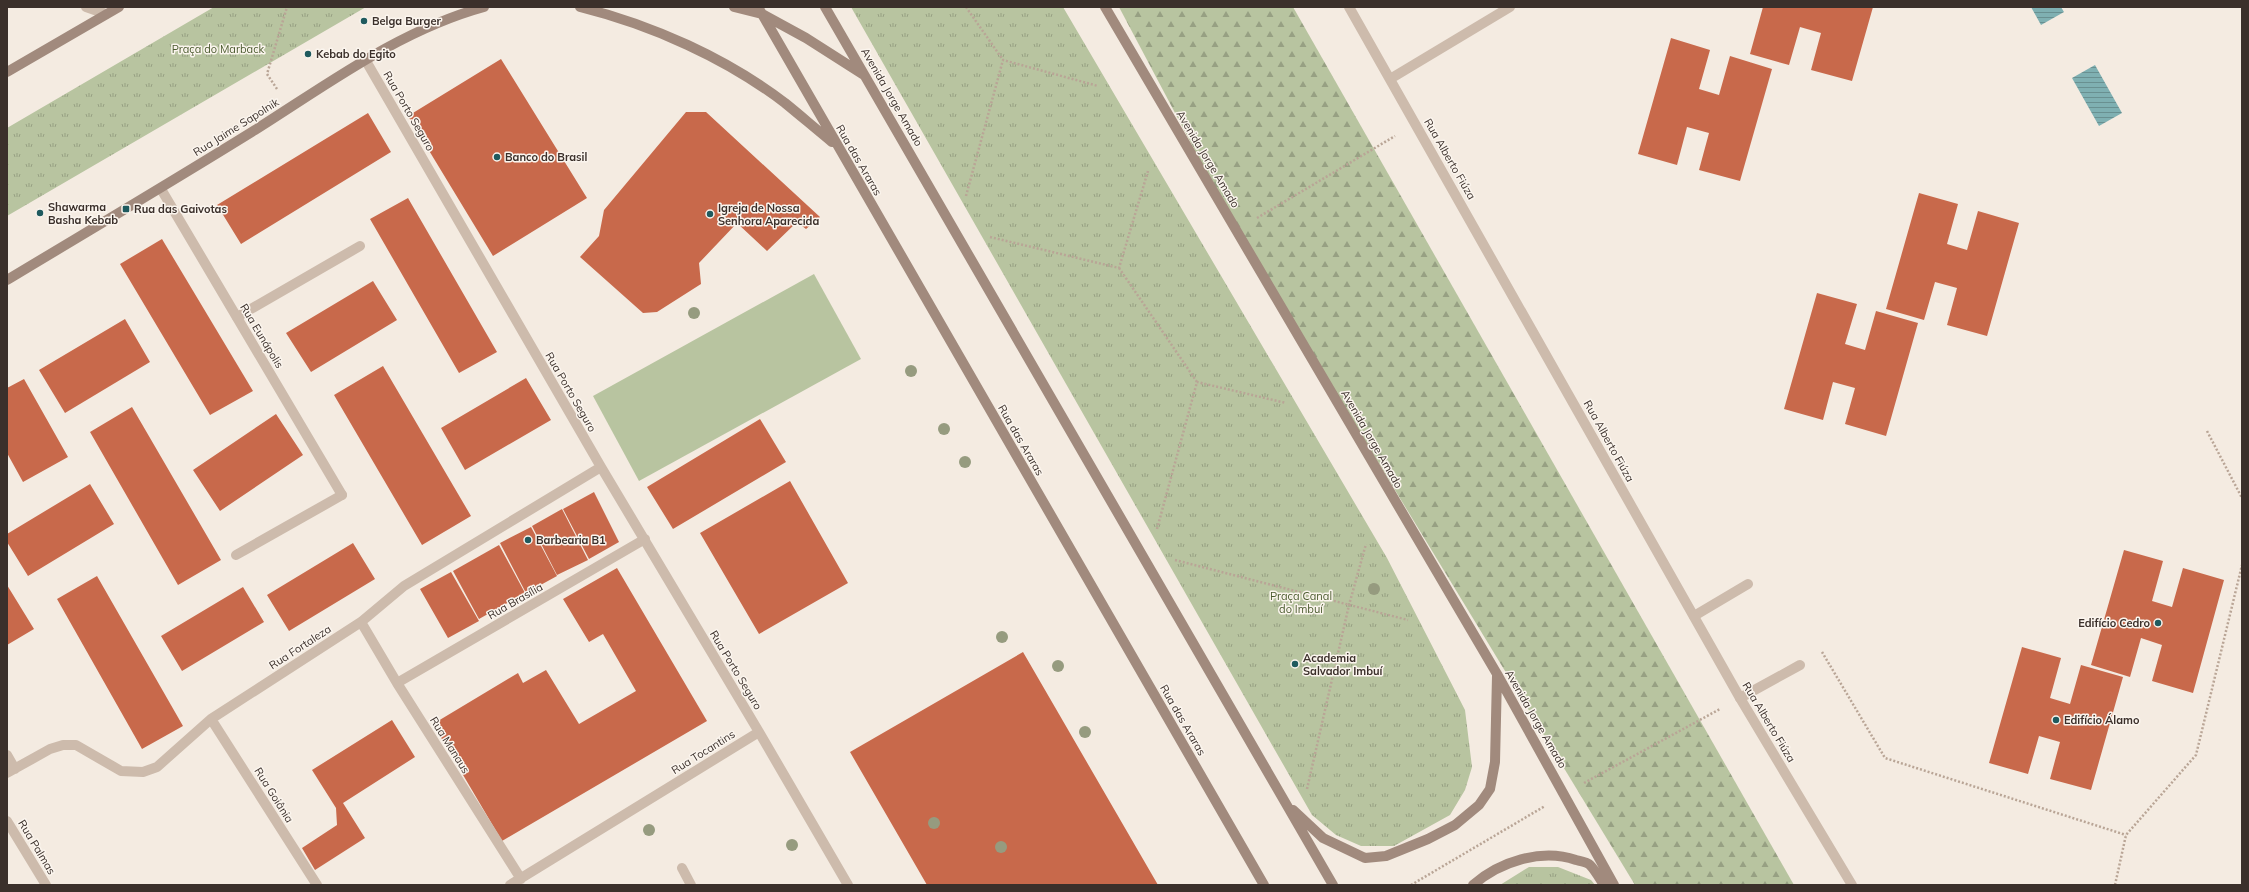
<svg xmlns="http://www.w3.org/2000/svg" width="2249" height="892" viewBox="0 0 2249 892" font-family="Mulish,sans-serif">
<style>
.green{fill:#b8c4a0}
.forest{fill:url(#forest-firs)}
.park{fill:url(#park-tufts)}
.water{fill:url(#water-rules)}
.building{fill:#c8694b}
.lines{fill:none;stroke-linecap:round;stroke-linejoin:round}
.path{stroke:#b9a596;stroke-width:2.5;stroke-dasharray:2 2;stroke-linecap:butt}
.lane{stroke:#cdbbac;stroke-width:10}
.street{stroke:#cdbbac;stroke-width:10}
.secondary{stroke:#a18a7d;stroke-width:10}
.tree{fill:#969b7f}
.poi-dot{fill:#1f5a5e;stroke:#fbf5ee;stroke-width:1.5}
.labels{text-anchor:middle;dominant-baseline:central;stroke-width:3;stroke-linejoin:round;paint-order:stroke}
.poi-label{font-size:11px;font-weight:bold;fill:#3b302b;stroke:#fbf5ee;text-anchor:start}
.park-label{font-size:11px;fill:#4a5a2e;stroke:#fbf5ee}
.street-label{font-size:11px;fill:#3b302b;stroke:#fbf5ee}
</style>
<defs>
<pattern id="forest-firs" width="22" height="20" patternUnits="userSpaceOnUse"><rect width="22" height="20" fill="#b8c4a0"/><path d="M5 1l3.5 6h-7zM16 11l3.5 6h-7z" fill="#97a083"/></pattern>
<pattern id="park-tufts" width="24" height="20" patternUnits="userSpaceOnUse"><rect width="24" height="20" fill="#b8c4a0"/><path d="M3 7l-1-3M5 7V3M7 7l1-3M15 17l-1-3M17 17v-4M19 17l1-3" fill="none" stroke="#97a083"/></pattern>
<pattern id="water-rules" width="6" height="5" patternUnits="userSpaceOnUse"><rect width="6" height="5" fill="#7fb0b2"/><path d="M0 2.5h6" fill="none" stroke="#699091"/></pattern>
</defs>
<rect width="100%" height="100%" fill="#f4ebe1"/>
<path class="green" d="M814,274l47,85 -222,122 -46,-85z"/>
<path class="forest" d="M1119,7h174l501,878h-159l-398,-655z"/>
<path class="park" d="M214,7h152l-359,209v-88z
M851,7h212l324,551 78,152 7,57 -7,23 -15,25 -56,31h-33l-25,-11 -24,-20z
M1529,867h29l33,13 4,5h-95z"/>
<path class="water" d="M2031,7h30l3,5 -23,13z
M2095,65l27,48 -23,13 -27,-48z"/>
<path class="building" d="M1763,7h110l-21,74 -41,-11 10,-37 -21,-6 -11,38 -39,-11z
M1671,38l39,12 -11,39 20,6 11,-39 42,13 -32,112 -41,-11 10,-37 -22,-6 -10,38 -39,-11z
M501,59l86,139 -94,58 -85,-140z
M686,112h20l114,105 -14,12 -9,-7 -30,29 -30,-28 -38,40 2,21 -44,28 -14,1 -63,-56 19,-21 5,-26z
M368,113l23,39 -150,92 -24,-39z
M1919,193l39,11 -11,40 20,6 11,-39 41,12 -32,113 -40,-11 10,-37 -22,-6 -11,38 -38,-11z
M408,198l89,154 -38,21 -89,-154z
M162,239l91,152 -43,24 -90,-151z
M373,281l24,39 -86,52 -25,-39z
M1817,293l40,11 -12,40 20,6 11,-39 42,12 -32,113 -41,-12 10,-36 -22,-6 -10,38 -39,-11z
M125,319l25,43 -85,51 -26,-43z
M383,366l88,150 -49,29 -88,-150z
M526,378l25,42 -86,50 -24,-42z
M24,379l44,78 -45,25 -16,-29v-65z
M132,407l89,153 -43,25 -88,-153z
M276,414l27,41 -83,56 -27,-41z
M760,419l26,43 -113,67 -26,-42z
M790,481l58,102 -89,51 -59,-101z
M90,484l24,40 -86,52 -21,-34v-8z
M594,492l25,50 -30,17 -26,-50z
M562,509l26,51 -31,15 -25,-49z
M531,527l26,49 -31,17 -26,-50z
M353,543l22,36 -86,52 -22,-36z
M499,545l26,48 -46,26 -26,-48z
M2124,550l39,11 -11,40 20,6 11,-39 41,12 -31,113 -41,-12 10,-36 -21,-7 -11,39 -39,-12z
M617,568l90,153 -205,120 -69,-117 85,-51 5,10 23,-13 33,54 57,-33 -33,-57 -14,8 -26,-43z
M451,572l28,49 -31,17 -28,-49z
M97,576l86,150 -41,23 -85,-150z
M7,585l27,44 -27,16z
M243,587l21,35 -82,49 -21,-35z
M2022,647l39,11 -11,40 20,6 11,-39 42,12 -32,113 -41,-11 10,-37 -21,-6 -11,38 -39,-11z
M1023,652l135,233h-231l-77,-133z
M392,720l23,37 -72,46 22,35 -50,32 -13,-22 35,-23 -1,-17 -24,-38z"/>
<g class="lines">
<path class="path" d="M966,7l37,53
M277,89l-10,-15 20,-67
M966,196l37,-136 95,26
M1257,218l138,-82
M990,237l129,31 29,-97
M1119,268l78,114
M2207,431l35,67
M1157,529l40,-147 89,21
M1175,560l233,60
M1822,652l63,106 241,77
M1584,783l136,-74
M1307,789l42,-184 17,-61
M1411,885l134,-79
M2115,885l11,-50 70,-80 46,-190"/>
<path class="lane" d="M237,317l123,-71
M236,555l106,-60
M1694,616l54,-32
M1740,698l60,-33"/>
<path class="street" d="M86,7l20,7
M1349,7l391,691 112,187
M366,61l235,406 158,265 89,153
M1390,79l120,-72
M161,189l181,306
M361,622l36,61 124,196
M397,683l248,-144
M211,719l106,166
M7,755l8,14
M7,773l43,-24 13,-4h13l45,26 22,1 14,-5 54,-48 150,-97 43,-36 197,-119
M7,821l39,64
M682,868l9,17
M510,885l249,-153"/>
<path class="secondary" d="M580,7c72,18 146,51 205,96 16,13 31,26 47,39
M734,7l28,7 44,24 58,37
M758,7l506,878
M825,7l508,878
M1105,7l392,667 117,211
M7,72l112,-65
M7,280c83,-50 166,-99 248,-150 73,-46 145,-100 229,-123
M1293,810l30,28 42,20 21,-2 42,-17 27,-14 24,-20 11,-16 5,-27 2,-86
M1473,885c26,-23 68,-37 103,-25 4,1 11,2 14,5 5,5 10,14 14,20"/>
</g>
<g class="tree">
<circle cx="694" cy="313" r="6"/>
<circle cx="911" cy="371" r="6"/>
<circle cx="944" cy="429" r="6"/>
<circle cx="965" cy="462" r="6"/>
<circle cx="1374" cy="589" r="6"/>
<circle cx="1002" cy="637" r="6"/>
<circle cx="1058" cy="666" r="6"/>
<circle cx="1085" cy="732" r="6"/>
<circle cx="934" cy="823" r="6"/>
<circle cx="649" cy="830" r="6"/>
<circle cx="792" cy="845" r="6"/>
<circle cx="1001" cy="847" r="6"/>
</g>
<g class="poi-dot">
<circle cx="364" cy="21" r="4"/>
<circle cx="308" cy="54" r="4"/>
<circle cx="497" cy="157" r="4"/>
<rect x="122" y="205" width="8" height="8" rx="2"/>
<circle cx="40" cy="213" r="4"/>
<circle cx="710" cy="214" r="4"/>
<circle cx="528" cy="540" r="4"/>
<circle cx="2158" cy="623" r="4"/>
<circle cx="1295" cy="664" r="4"/>
<circle cx="2056" cy="720" r="4"/>
</g>
<g class="labels">
<g class="poi-label">
<text x="372" y="21">Belga Burger</text>
<text x="316" y="54">Kebab do Egito</text>
<text x="505" y="157">Banco do Brasil</text>
<text x="48" y="207">Shawarma<tspan x="48" dy="13">Basha Kebab</tspan></text>
<text x="718" y="208">Igreja de Nossa<tspan x="718" dy="13">Senhora Aparecida</tspan></text>
<text x="134" y="209">Rua das Gaivotas</text>
<text x="536" y="540">Barbearia B1</text>
<text x="2150" y="623" text-anchor="end">Edifício Cedro</text>
<text x="1303" y="658">Academia<tspan x="1303" dy="13">Salvador Imbuí</tspan></text>
<text x="2064" y="720">Edifício Álamo</text>
</g>
<g class="park-label">
<text x="218" y="49">Praça do Marback</text>
<text x="1301" y="596">Praça Canal<tspan x="1301" dy="13">do Imbuí</tspan></text>
</g>
<g class="street-label">
<text transform="translate(892 97) rotate(60)">Avenida Jorge Amado</text>
<text transform="translate(409 111) rotate(60)">Rua Porto Seguro</text>
<text transform="translate(236 127) rotate(-32)">Rua Jaime Sapolnik</text>
<text transform="translate(1208 159) rotate(59)">Avenida Jorge Amado</text>
<text transform="translate(1450 159) rotate(60)">Rua Alberto Fiúza</text>
<text transform="translate(859 160) rotate(60)">Rua das Araras</text>
<text transform="translate(262 336) rotate(59)">Rua Eunápolis</text>
<text transform="translate(571 392) rotate(60)">Rua Porto Seguro</text>
<text transform="translate(1372 439) rotate(60)">Avenida Jorge Amado</text>
<text transform="translate(1021 440) rotate(60)">Rua das Araras</text>
<text transform="translate(1609 441) rotate(61)">Rua Alberto Fiúza</text>
<text transform="translate(515 601) rotate(-30)">Rua Brasília</text>
<text transform="translate(300 647) rotate(-33)">Rua Fortaleza</text>
<text transform="translate(736 670) rotate(59)">Rua Porto Seguro</text>
<text transform="translate(1536 719) rotate(60)">Avenida Jorge Amado</text>
<text transform="translate(1183 720) rotate(60)">Rua das Araras</text>
<text transform="translate(1769 722) rotate(59)">Rua Alberto Fiúza</text>
<text transform="translate(450 745) rotate(58)">Rua Manaus</text>
<text transform="translate(703 752) rotate(-32)">Rua Tocantins</text>
<text transform="translate(274 795) rotate(58)">Rua Goiânia</text>
<text transform="translate(37 847) rotate(59)">Rua Palmas</text>
</g>
</g>
<rect width="2249" height="892" fill="none" stroke="#3b302b" stroke-width="16"/>
</svg>
